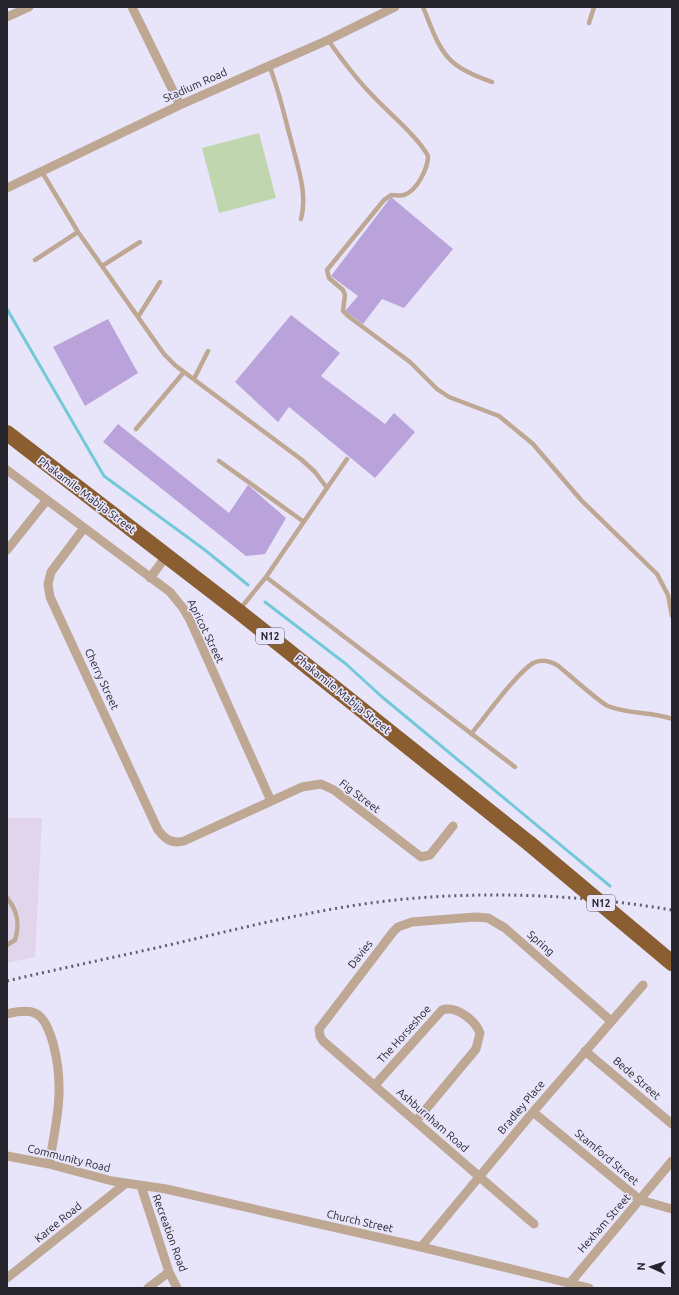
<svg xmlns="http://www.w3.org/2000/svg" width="679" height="1295" viewBox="0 0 679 1295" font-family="Ubuntu,sans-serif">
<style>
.industrial{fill:#e0d5ea}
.green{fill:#c0d6af}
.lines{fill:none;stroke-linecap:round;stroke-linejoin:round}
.stream{stroke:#74c9d8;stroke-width:3}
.building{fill:#baa2db}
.lane{stroke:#bea894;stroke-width:4.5}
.street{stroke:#bea894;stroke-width:9}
.highway{stroke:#8b5e31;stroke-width:16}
.rail{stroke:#605e6a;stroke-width:3;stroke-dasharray:2 4;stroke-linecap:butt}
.highway-bridge{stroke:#8b5e31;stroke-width:16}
.labels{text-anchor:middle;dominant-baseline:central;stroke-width:3.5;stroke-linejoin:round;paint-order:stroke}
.shield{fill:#e8e5fb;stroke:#605f6b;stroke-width:1}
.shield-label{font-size:10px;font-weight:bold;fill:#26252d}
.street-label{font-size:11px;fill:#26252d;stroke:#e8e5fb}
</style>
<rect width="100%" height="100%" fill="#e8e5fb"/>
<path class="industrial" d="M7,818h35l-7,139 -28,6z"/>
<path class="green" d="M259,133l17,65 -57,15 -17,-65z"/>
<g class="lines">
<path class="stream" d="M7,309l97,167 101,74 43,35
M265,602l81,62 35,32 229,190"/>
</g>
<path class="building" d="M391,197l62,52 -49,59 -22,-9 -19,25 -18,-13 13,-15 -27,-20z
M291,315l49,38 -19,23 64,48 9,-11 21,19 -40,46 -86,-71 -11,15 -43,-40z
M108,319l30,54 -53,33 -32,-59z
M118,424l111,89 19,-28 38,33 -21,36 -19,2 -143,-114z"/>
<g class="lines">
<path class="lane" d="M423,7c8,19 15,44 32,57 11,9 24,13 37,18
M589,23l5,-16
M328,40c14,20 29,40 46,57 15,16 45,41 54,59 0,12 -11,35 -24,39 -4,1 -9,0 -13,0l-7,5 -57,70 2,8 14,12 2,5 -2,16 5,5 62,46 27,27 12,8 50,19 34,28 48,56 76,74 11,21 4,21
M269,65c10,25 15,50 22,75 6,25 17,53 10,79
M42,172l36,60 86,122 12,12 126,94 13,12 12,16 -61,89 -26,32
M35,260l43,-28
M102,266l38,-24
M138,317l22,-35
M194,379l14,-28
M136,429l48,-57
M219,461l85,61
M327,488l20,-29
M266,577l249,190
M471,734c15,-18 45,-60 62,-71 8,-4 17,-2 24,2 13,10 38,34 51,41 19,8 44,6 64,13
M7,898c11,13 13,26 8,42l-8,5"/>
<path class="street" d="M132,7l48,98
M7,17l22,-10
M7,188l173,-83 148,-65 67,-33
M7,470l163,122 13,16 7,12 81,181
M84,528l-33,44 -3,12 2,13 108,233c8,10 14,14 26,11l118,-54 19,-3 13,6 87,67 9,-2 23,-29
M7,550l39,-49
M150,578l17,-23
M7,1014c30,-8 38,1 46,29 12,44 4,77 -4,121
M585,1051l87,73
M375,1085l67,-75c14,-5 33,10 38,23l-4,16 -60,72
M533,1112l107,88 32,9
M7,1156l42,8 63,17 54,8 255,58 168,41
M141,1186l28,86 8,16
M534,1224l-211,-183 -3,-5 -1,-7 74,-97 5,-5 14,-5 63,-5 13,1 17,10 106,93
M421,1247l112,-135 110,-127
M7,1278l118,-94
M570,1283l102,-122
M148,1288l21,-16"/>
<path class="highway" d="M7,433l231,178 292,233"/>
<path class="rail" d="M7,981c59,-14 119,-26 179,-40 72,-17 145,-35 219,-42 90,-8 178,-4 267,11"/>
<path class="highway-bridge" d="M530,844l142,119"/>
</g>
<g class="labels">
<g class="shield">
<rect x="256" y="628" width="28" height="16" rx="3"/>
<rect x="587" y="895" width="28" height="16" rx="3"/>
</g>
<g class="shield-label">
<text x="270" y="636">N12</text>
<text x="601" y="903">N12</text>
</g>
<g class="street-label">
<text transform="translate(195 85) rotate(-24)">Stadium Road</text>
<text transform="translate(87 495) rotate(37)">Phakamile Mabija Street</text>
<text transform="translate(206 631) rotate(64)">Apricot Street</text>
<text transform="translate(102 679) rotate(65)">Cherry Street</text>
<text transform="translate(343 694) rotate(39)">Phakamile Mabija Street</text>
<text transform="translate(360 796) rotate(37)">Fig Street</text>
<text transform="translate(541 943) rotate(41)">Spring</text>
<text transform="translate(360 954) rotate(-52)">Davies</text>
<text transform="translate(404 1034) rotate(-48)">The Horseshoe</text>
<text transform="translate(637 1078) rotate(41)">Bede Street</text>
<text transform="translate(521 1107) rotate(-50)">Bradley Place</text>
<text transform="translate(433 1120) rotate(41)">Ashburnham Road</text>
<text transform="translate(607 1157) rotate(40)">Stamford Street</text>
<text transform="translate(69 1158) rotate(14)">Community Road</text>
<text transform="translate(360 1221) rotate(13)">Church Street</text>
<text transform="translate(58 1222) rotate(-39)">Karee Road</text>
<text transform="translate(604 1223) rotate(-49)">Hexham Street</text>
<text transform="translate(170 1233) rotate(70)">Recreation Road</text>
</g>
</g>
<rect width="679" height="1295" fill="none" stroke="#26252d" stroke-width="16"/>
<g transform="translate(651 1267) rotate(273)" stroke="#e8e5fb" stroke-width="3" paint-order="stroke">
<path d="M0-3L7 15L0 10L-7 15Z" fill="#26252d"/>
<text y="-6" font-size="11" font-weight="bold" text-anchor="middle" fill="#26252d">N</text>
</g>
</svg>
